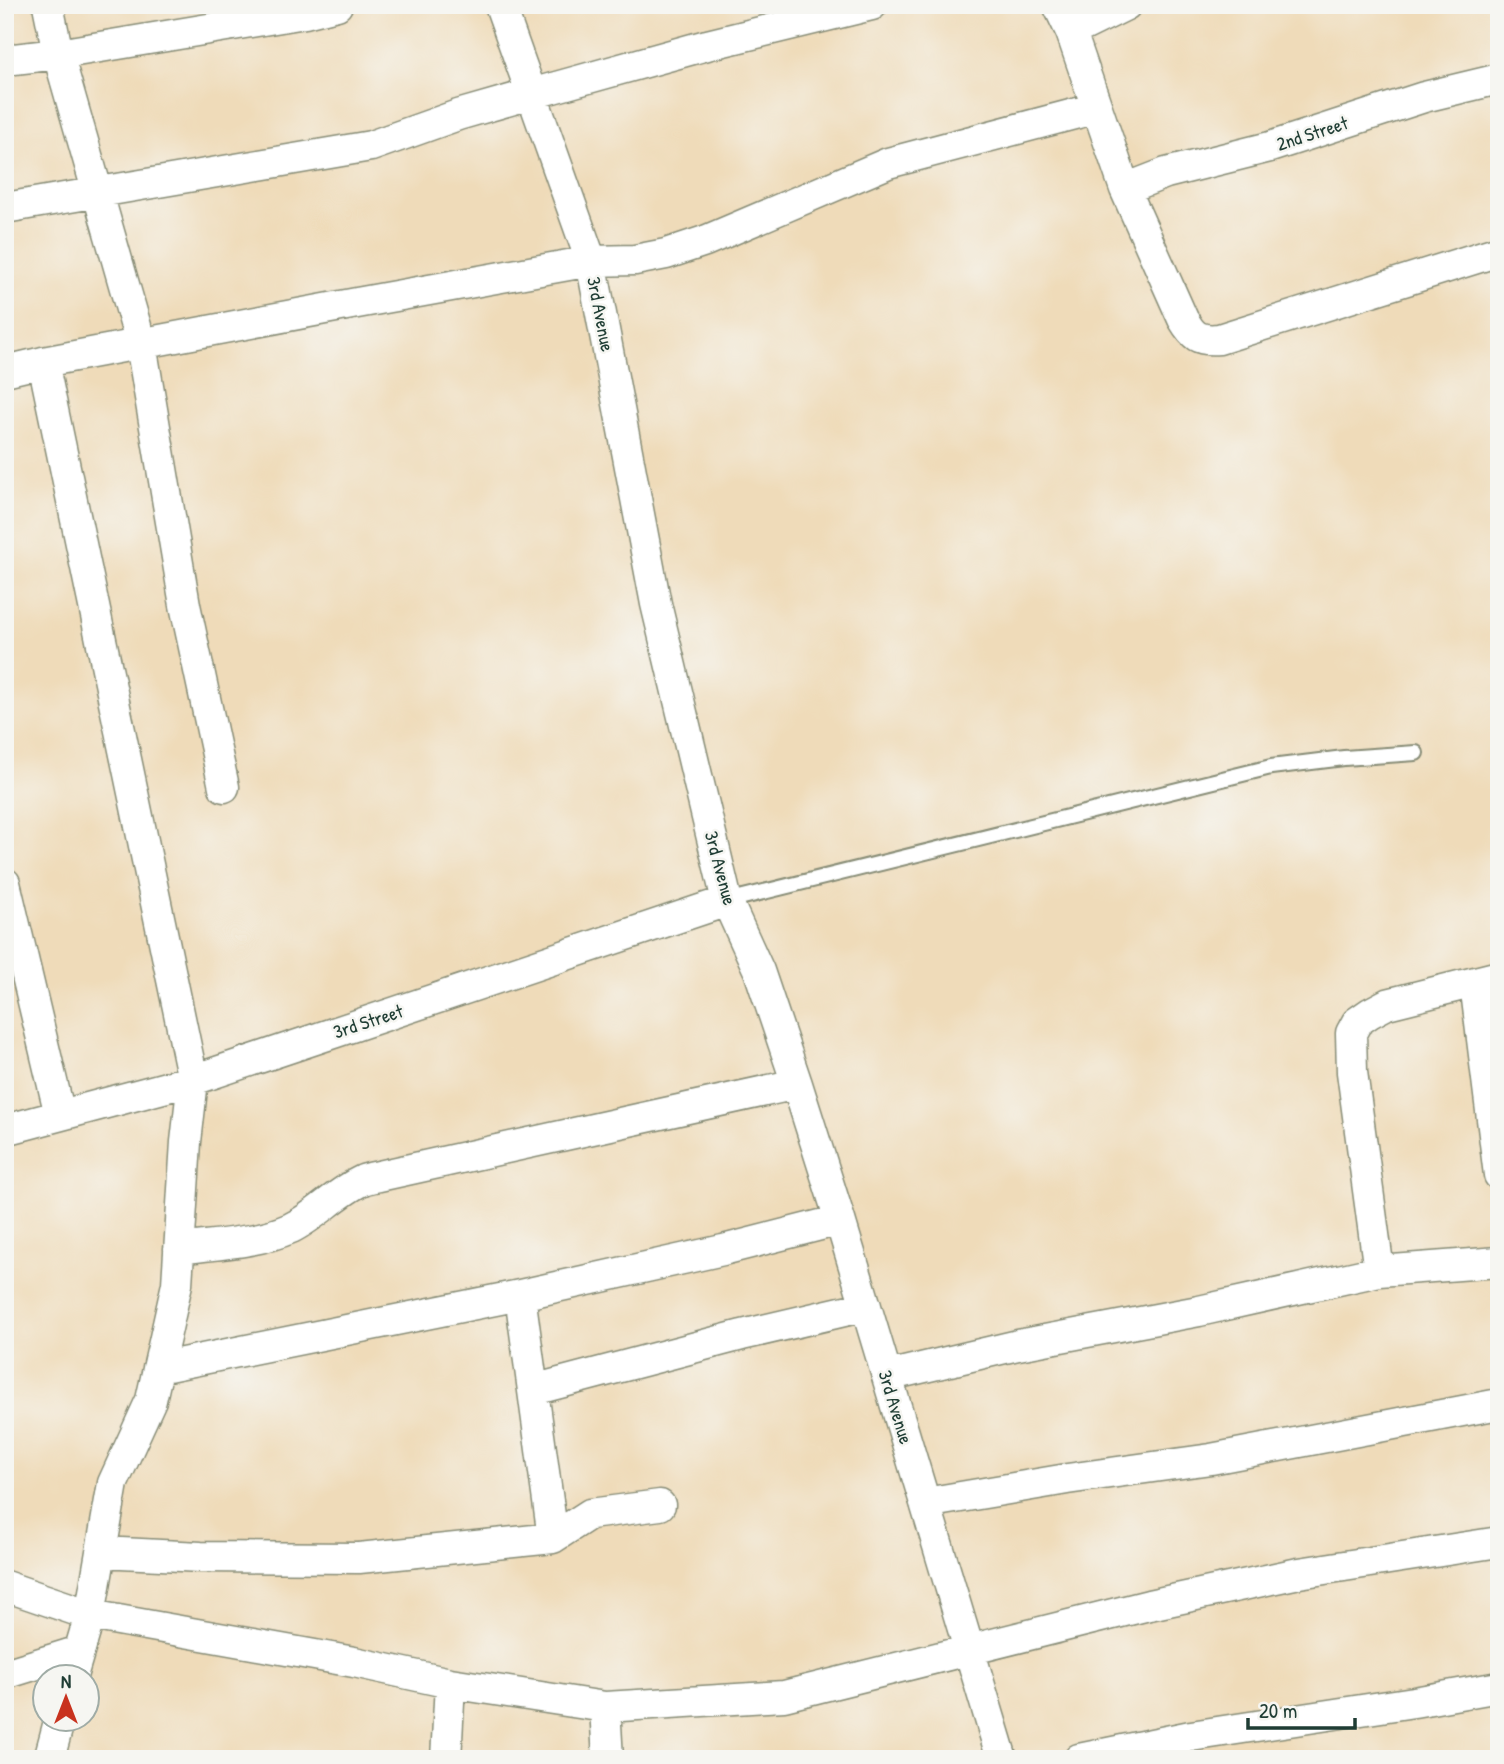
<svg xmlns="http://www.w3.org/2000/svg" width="1504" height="1764" viewBox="0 0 1504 1764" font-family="'Patrick Hand',sans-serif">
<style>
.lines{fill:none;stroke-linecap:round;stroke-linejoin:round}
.lane-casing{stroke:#878c76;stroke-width:18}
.street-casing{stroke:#878c76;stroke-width:33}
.lane{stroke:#fff;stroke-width:14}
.street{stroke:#fff;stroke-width:30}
.labels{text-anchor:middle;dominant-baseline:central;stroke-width:5;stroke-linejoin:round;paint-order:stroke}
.street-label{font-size:19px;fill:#1f3d34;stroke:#f6f6f2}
</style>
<rect width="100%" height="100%" fill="#f6f6f2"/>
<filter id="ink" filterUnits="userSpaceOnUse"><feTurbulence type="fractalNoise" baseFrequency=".0143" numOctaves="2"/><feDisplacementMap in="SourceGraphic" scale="14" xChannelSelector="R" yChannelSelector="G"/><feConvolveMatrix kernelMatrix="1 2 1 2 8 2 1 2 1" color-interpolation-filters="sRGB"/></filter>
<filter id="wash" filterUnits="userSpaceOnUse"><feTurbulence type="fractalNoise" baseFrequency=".00686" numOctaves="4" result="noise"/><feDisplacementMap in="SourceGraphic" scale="28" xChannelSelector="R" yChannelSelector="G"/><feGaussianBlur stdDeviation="1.57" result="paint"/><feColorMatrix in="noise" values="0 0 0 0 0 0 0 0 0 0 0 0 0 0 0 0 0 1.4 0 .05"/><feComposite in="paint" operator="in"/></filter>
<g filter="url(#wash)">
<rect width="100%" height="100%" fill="#efdbb9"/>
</g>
<g filter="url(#ink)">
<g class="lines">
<g class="lane-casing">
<path id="lane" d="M727,901l544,-134 73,-9 72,-5"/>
</g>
<g class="street-casing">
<path id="street" d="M48,5l10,49 83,290 44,261 39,182
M500,5l91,256 65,343 71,297 32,70 38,113 43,136 162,539
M1058,5l13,27 54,157 58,130c10,17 15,22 36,20l280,-88
M1071,32l55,-27
M5,60l53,-6 247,-41 32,-8
M1125,189l41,-16 104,-26 154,-50 75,-18
M5,208l366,-62 87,-31 73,-21 176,-49 165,-40
M43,362l150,718 -7,62 -9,142 -26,116 -38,83 -23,132 -18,61
M5,371l38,-9 314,-59 234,-42 44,-1 31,-6 39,-13 183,-78 209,-55
M5,883l55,232
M1475,983l24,192
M5,1130l188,-50 534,-179
M179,1249c37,-5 78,-6 112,-21 26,-13 46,-36 72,-48 5,-2 11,-3 16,-4l418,-92
M1379,1271l-27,-199 -1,-39 6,-11 13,-9 17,-9 112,-28
M520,1295l33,243
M158,1368l362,-73 203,-45 117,-30
M887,1376l131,-31 181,-34 180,-40 120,-9
M533,1390l209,-55 124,-29
M925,1503l142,-24 144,-20 288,-55
M101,1552l100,5 158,1 194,-20 37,-24 70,-9
M5,1586l85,29 264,47 96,21 155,24 179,-11 365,-91 150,-32 200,-31
M5,1674l74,-23
M605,1707l3,52
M49,1759l11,-41
M446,1759l4,-76
M1079,1759l112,-23 223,-34 85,-15"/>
</g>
<use href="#lane" class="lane"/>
<use href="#street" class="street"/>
</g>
</g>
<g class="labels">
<g class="street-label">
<text transform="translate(1312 133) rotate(-18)">2nd Street</text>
<text transform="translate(601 314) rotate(79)">3rd Avenue</text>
<text transform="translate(721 868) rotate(75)">3rd Avenue</text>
<text transform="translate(368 1021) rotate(-18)">3rd Street</text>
<text transform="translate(896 1407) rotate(73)">3rd Avenue</text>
</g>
</g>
<rect width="1504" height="1764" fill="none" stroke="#f6f6f2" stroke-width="28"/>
<g transform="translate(66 1698)"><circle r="33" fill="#f6f6f2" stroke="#a0aca6" stroke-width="2"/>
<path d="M0-5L12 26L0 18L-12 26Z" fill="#c8321e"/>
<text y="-10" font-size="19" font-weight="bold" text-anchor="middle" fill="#1f3d34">N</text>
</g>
<path d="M1248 1718v10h107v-10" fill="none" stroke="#1f3d34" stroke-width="3.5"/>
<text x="1259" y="1718" font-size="21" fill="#1f3d34" stroke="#f6f6f2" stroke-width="5" paint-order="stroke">20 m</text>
</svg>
